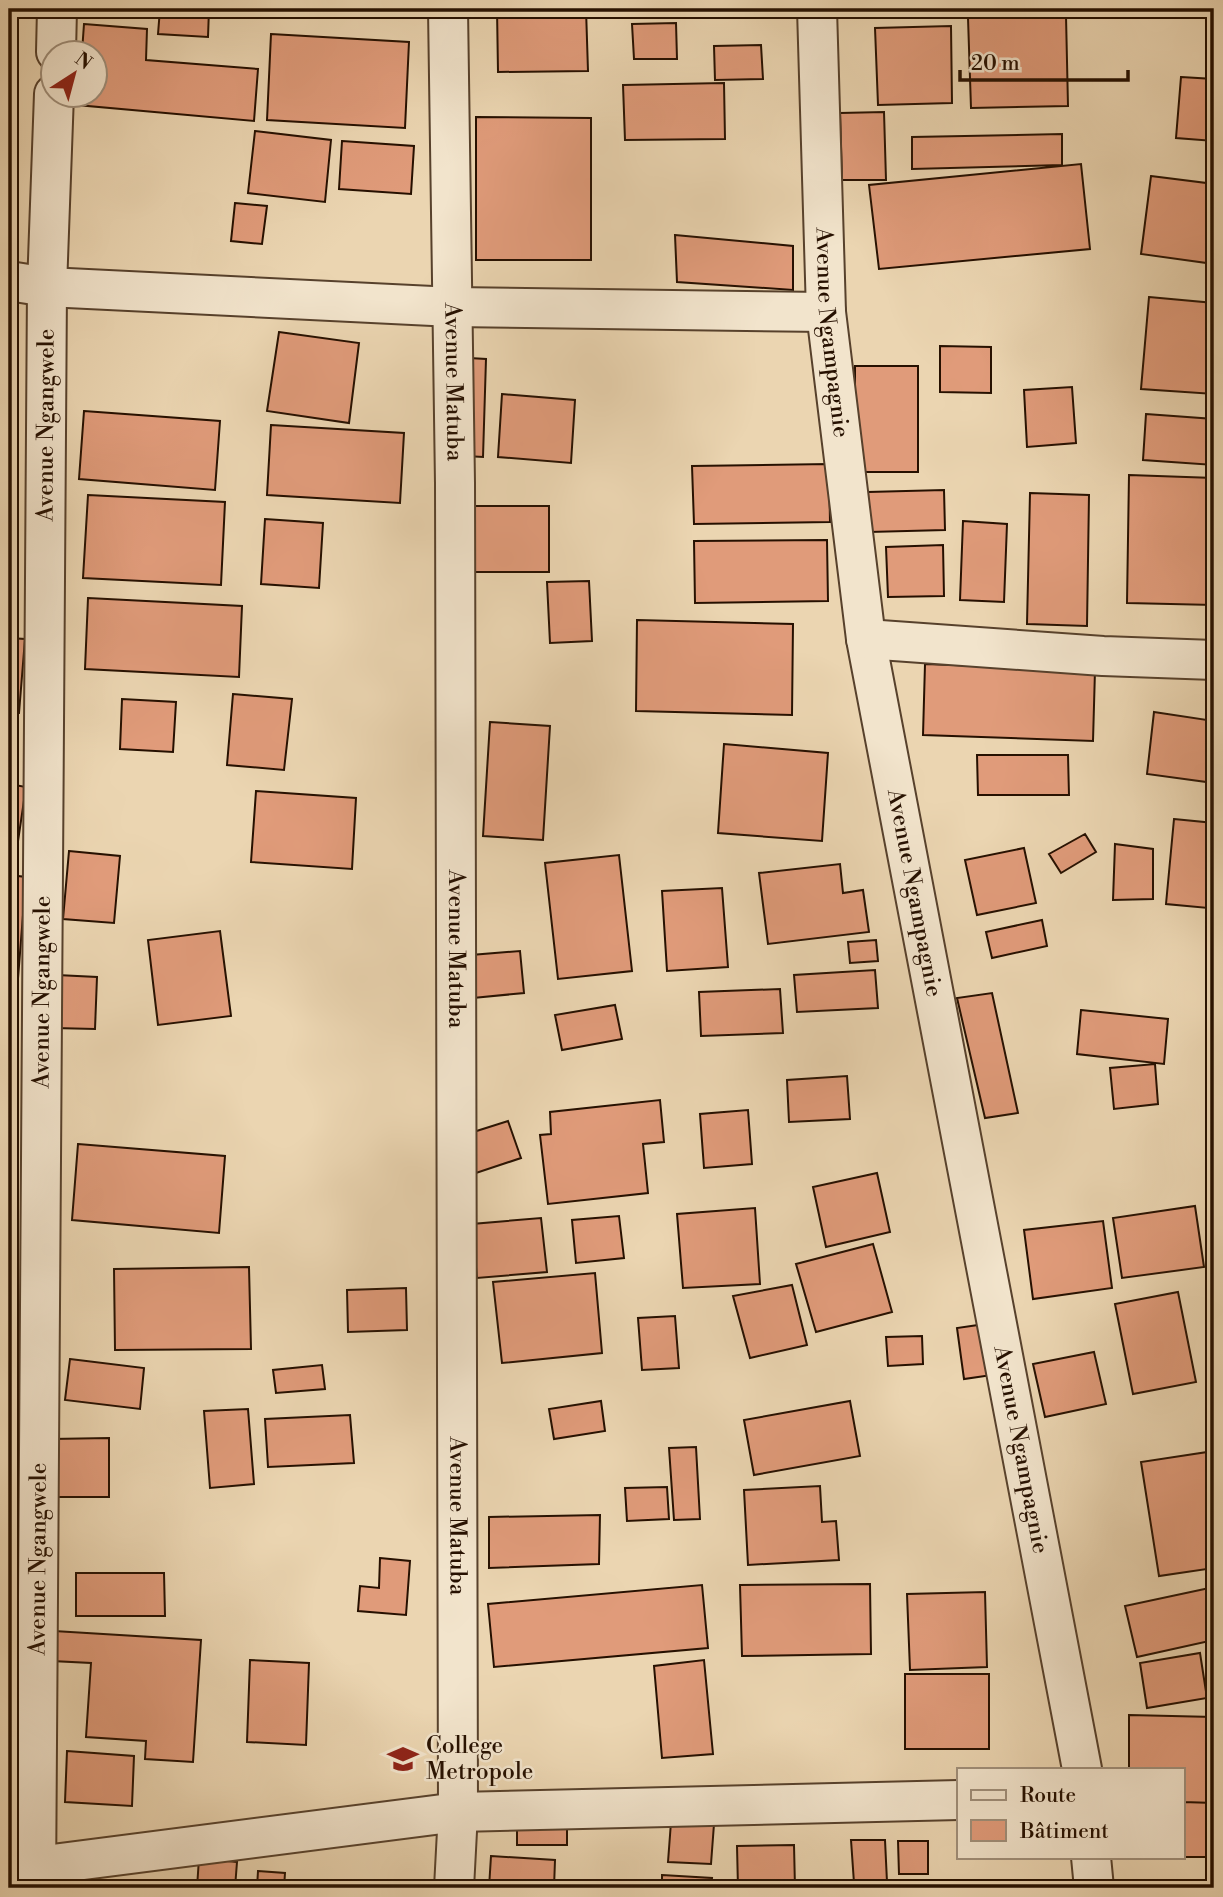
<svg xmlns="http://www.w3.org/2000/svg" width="1223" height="1897" viewBox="0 0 1223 1897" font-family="'Libre Bodoni',serif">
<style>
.building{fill:#e09b7a;stroke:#261000;stroke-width:2}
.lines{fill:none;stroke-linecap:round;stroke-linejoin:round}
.minor-casing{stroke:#57412c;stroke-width:42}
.minor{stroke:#f2e4cc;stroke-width:38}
.labels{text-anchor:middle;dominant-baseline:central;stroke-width:5;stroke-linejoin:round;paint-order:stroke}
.street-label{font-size:23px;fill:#261000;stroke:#f2e4cc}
.poi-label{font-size:23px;fill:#261000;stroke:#f2e4cc;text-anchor:start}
</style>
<rect width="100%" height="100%" fill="#ebd5b1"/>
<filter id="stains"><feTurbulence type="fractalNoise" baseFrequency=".00286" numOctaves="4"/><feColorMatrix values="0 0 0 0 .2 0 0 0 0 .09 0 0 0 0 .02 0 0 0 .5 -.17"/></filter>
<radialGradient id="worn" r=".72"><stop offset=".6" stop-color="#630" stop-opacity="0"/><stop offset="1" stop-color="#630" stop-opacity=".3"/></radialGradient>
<path class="building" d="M160,9h49l-1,28 -50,-3z
M497,9h89l2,62 -90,1z
M1066,16l2,90 -97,2 -3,-90z
M676,23l1,36h-43l-2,-35z
M84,24l63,5 -1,31 112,9 -4,52 -177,-16 1,-11h16v-42h-12z
M951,26l1,77 -74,2 -3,-77z
M271,34l138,8 -4,86 -138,-8z
M761,45l2,34 -48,1 -1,-34z
M1181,77l33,2v62l-38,-3z
M724,83l1,56 -100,1 -2,-55z
M884,112l2,68h-44l-2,-67z
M476,117l115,1v142h-115z
M255,131l76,9 -6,62 -77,-9z
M1062,134v31l-150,4v-32z
M342,141l72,5 -3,48 -72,-5z
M1081,164l9,85 -211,20 -10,-84z
M1151,176l63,8v80l-73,-10z
M235,203l32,3 -5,38 -31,-3z
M675,235l118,11v44l-116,-8z
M1149,297l65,6v91l-73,-5z
M279,332l80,11 -10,80 -82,-12z
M940,346l51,1v46l-51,-1z
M469,358l17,1 -3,98 -17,-1z
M855,366h63v106h-63z
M1072,387l4,56 -49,4 -3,-57z
M502,394l73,6 -4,63 -73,-6z
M84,411l136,10 -5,69 -136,-11z
M1146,414l68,5v46l-71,-5z
M271,425l133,8 -4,70 -133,-8z
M829,464l1,58 -136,2 -2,-58z
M1129,475l85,3v127l-87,-2z
M944,490l1,40 -76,2 -1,-40z
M1030,493l59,2 -2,131 -60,-2z
M88,495l137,7 -4,83 -138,-7z
M470,506h79v66h-79z
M265,519l58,4 -4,65 -58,-4z
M963,521l44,3 -3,78 -44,-2z
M827,540l1,61 -133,2 -1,-62z
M943,545l1,51 -56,1 -2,-50z
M589,581l3,60 -42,2 -3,-61z
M88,598l154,8 -3,71 -154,-8z
M637,620l156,4 -1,91 -156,-4z
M9,638l16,1 -6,74 -10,-1z
M925,664l170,6 -2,71 -170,-6z
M233,694l59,5 -8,71 -57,-5z
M122,699l54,3 -3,50 -53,-3z
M1154,712l60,9v62l-67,-9z
M490,722l60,4 -7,114 -60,-4z
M724,744l104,9 -6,88 -104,-8z
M977,755h91l1,40h-91z
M9,784l17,3 -9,61 -8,-1z
M256,791l100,7 -4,71 -101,-7z
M1174,819l40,4 -6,85 -42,-4z
M1085,834l11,18 -35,21 -12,-19z
M1115,844l38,5v50l-40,1z
M1024,848l12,55 -59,12 -12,-55z
M69,851l51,5 -6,67 -51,-4z
M619,855l13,116 -74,8 -13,-116z
M840,864l3,29 20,-3 6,42 -101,12 -9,-71z
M9,875l17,2 -9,114h-8z
M722,888l6,79 -61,4 -5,-80z
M1042,920l5,26 -55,12 -6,-26z
M220,931l11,85 -73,9 -10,-85z
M876,940l2,21 -28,2 -2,-21z
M520,951l4,42 -61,6 -4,-43z
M875,970l3,38 -81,4 -3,-37z
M57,975l40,2 -2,52 -41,-1z
M780,989l3,44 -82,3 -2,-44z
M992,993l26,120 -33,5 -28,-120z
M615,1005l7,34 -60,11 -7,-35z
M1081,1010l87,9 -4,45 -87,-10z
M1155,1064l3,40 -44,5 -4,-41z
M847,1076l3,43 -61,3 -2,-42z
M660,1100l4,42 -21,2 5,49 -100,11 -8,-69 11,-1 -1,-22z
M748,1110l4,54 -48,4 -4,-54z
M508,1121l13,37 -45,15 -12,-38z
M78,1144l147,12 -6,77 -147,-13z
M877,1173l13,59 -64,15 -13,-60z
M1195,1206l9,61 -82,11 -9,-60z
M755,1208l5,76 -77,4 -6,-74z
M619,1216l5,42 -48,5 -4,-43z
M541,1218l6,54 -70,6 -5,-54z
M1103,1221l9,67 -79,11 -9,-69z
M873,1244l19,68 -76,20 -20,-68z
M249,1267l2,82 -136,1 -1,-81z
M595,1273l7,80 -100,10 -9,-81z
M792,1285l15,60 -57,13 -17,-62z
M406,1288l1,42 -59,2 -1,-42z
M1178,1292l18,90 -63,12 -18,-90z
M675,1316l4,52 -37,2 -4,-52z
M992,1323l7,51 -35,5 -7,-51z
M922,1336l1,28 -35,2 -2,-29z
M1094,1352l12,52 -61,13 -12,-53z
M70,1359l74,9 -4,41 -75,-9z
M322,1365l3,24 -49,4 -3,-23z
M601,1401l4,30 -51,8 -5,-30z
M850,1401l10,55 -106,19 -10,-55z
M248,1409l6,75 -44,4 -6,-77z
M350,1415l4,48 -86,4 -3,-48z
M109,1438v59h-56l-2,-58z
M696,1447l4,72 -26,1 -5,-72z
M1214,1451v117l-55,8 -18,-114z
M820,1486l2,36 14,-1 3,39 -91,5 -4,-75z
M667,1487l2,32 -42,2 -2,-33z
M600,1515l-1,49 -110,4v-51z
M380,1558l30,3 -4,54 -48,-4 2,-25 19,2z
M76,1573h88l1,43h-89z
M870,1584l1,70 -129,2 -2,-71z
M702,1585l6,63 -214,19 -6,-63z
M1214,1587v53l-77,17 -12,-51z
M985,1592l2,75 -77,3 -3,-76z
M54,1631l147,9 -8,122 -48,-3 1,-18 -60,-4 5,-74 -39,-2z
M1200,1653l7,45 -60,10 -7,-45z
M250,1660l59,3 -3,82 -59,-3z
M704,1660l9,94 -51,4 -8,-92z
M905,1674h84v75h-84z
M1129,1715l85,2v86l-31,-1v-33h-54z
M67,1751l67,5 -2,50 -67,-4z
M1183,1802l31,1v54h-56h25z
M567,1820v25h-50v-24z
M671,1822l43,2 -3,40 -43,-2z
M851,1840h34l2,42 -33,1z
M898,1841h30v33h-29z
M794,1845l1,43h-57l-1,-42z
M491,1856l64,4 -1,28h-65z
M199,1858l38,4 -2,26h-38z
M258,1871l27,2 -1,15h-27z
M662,1875l50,3 -1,10h-49z"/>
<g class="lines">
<g class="minor-casing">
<g id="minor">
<path id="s1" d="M448,9l7,474 3,1329 -4,76"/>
<path id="s2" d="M817,9l9,303 40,327 216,1130"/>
<path d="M56,52l1,-43"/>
<path d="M9,281l38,6 406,20 373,5"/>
<path d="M866,639l237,17 111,4"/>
<path d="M1091,1857l3,31"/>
<path d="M9,1865l28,1 421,-54 501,-12"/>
<path id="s3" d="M36,1888l11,-1601 7,-193"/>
</g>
</g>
<use href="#minor" class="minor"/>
</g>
<defs>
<g id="school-bare" transform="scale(2.415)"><path d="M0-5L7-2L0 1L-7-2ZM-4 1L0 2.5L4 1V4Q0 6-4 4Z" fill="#8f2418" stroke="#f2e4cc" stroke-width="2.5" paint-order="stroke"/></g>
</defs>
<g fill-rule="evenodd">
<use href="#school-bare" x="403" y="1759"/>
</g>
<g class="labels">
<g class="street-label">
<text stroke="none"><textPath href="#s2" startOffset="324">Avenue Ngampagnie</textPath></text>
<text stroke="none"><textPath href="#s1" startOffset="373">Avenue Matuba</textPath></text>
<text stroke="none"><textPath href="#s3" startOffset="1463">Avenue Ngangwele</textPath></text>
<text stroke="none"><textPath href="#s2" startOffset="891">Avenue Ngampagnie</textPath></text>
<text stroke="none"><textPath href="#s1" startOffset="940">Avenue Matuba</textPath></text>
<text stroke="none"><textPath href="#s3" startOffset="896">Avenue Ngangwele</textPath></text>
<text stroke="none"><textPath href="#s2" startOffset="1458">Avenue Ngampagnie</textPath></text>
<text stroke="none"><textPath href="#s1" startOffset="1507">Avenue Matuba</textPath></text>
<text stroke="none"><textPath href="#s3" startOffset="329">Avenue Ngangwele</textPath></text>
</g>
<g class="poi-label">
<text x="426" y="1746">College<tspan x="426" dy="26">Metropole</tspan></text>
</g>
</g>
<rect width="1223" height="1897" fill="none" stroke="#ebd5b1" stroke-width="35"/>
<rect x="10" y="10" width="1202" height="1876" fill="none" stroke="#261000" stroke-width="3.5"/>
<rect x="18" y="18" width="1188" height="1862" fill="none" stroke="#261000" stroke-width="2"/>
<rect x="957" y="1768" width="228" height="91" fill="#f2e4cc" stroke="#a08f7a" stroke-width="2"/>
<rect x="971" y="1790" width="35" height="10" fill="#f2e4cc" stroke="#a08f7a" stroke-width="2"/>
<text x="1020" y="1802" font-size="21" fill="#261000">Route</text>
<rect x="971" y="1820" width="35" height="21" fill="#e09b7a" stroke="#a08f7a" stroke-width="2"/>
<text x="1020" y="1838" font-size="21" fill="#261000">Bâtiment</text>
<g transform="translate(74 74) rotate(36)"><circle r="33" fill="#f2e4cc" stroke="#a08f7a" stroke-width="2"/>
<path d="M0-5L12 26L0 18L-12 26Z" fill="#8f2418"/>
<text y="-10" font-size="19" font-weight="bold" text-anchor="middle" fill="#261000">N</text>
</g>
<path d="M960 70v10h168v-10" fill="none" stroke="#261000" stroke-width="3.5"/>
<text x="971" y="70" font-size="21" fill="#261000" stroke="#f2e4cc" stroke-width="5" paint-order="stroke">20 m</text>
<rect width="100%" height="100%" filter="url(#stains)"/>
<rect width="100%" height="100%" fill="url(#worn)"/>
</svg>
